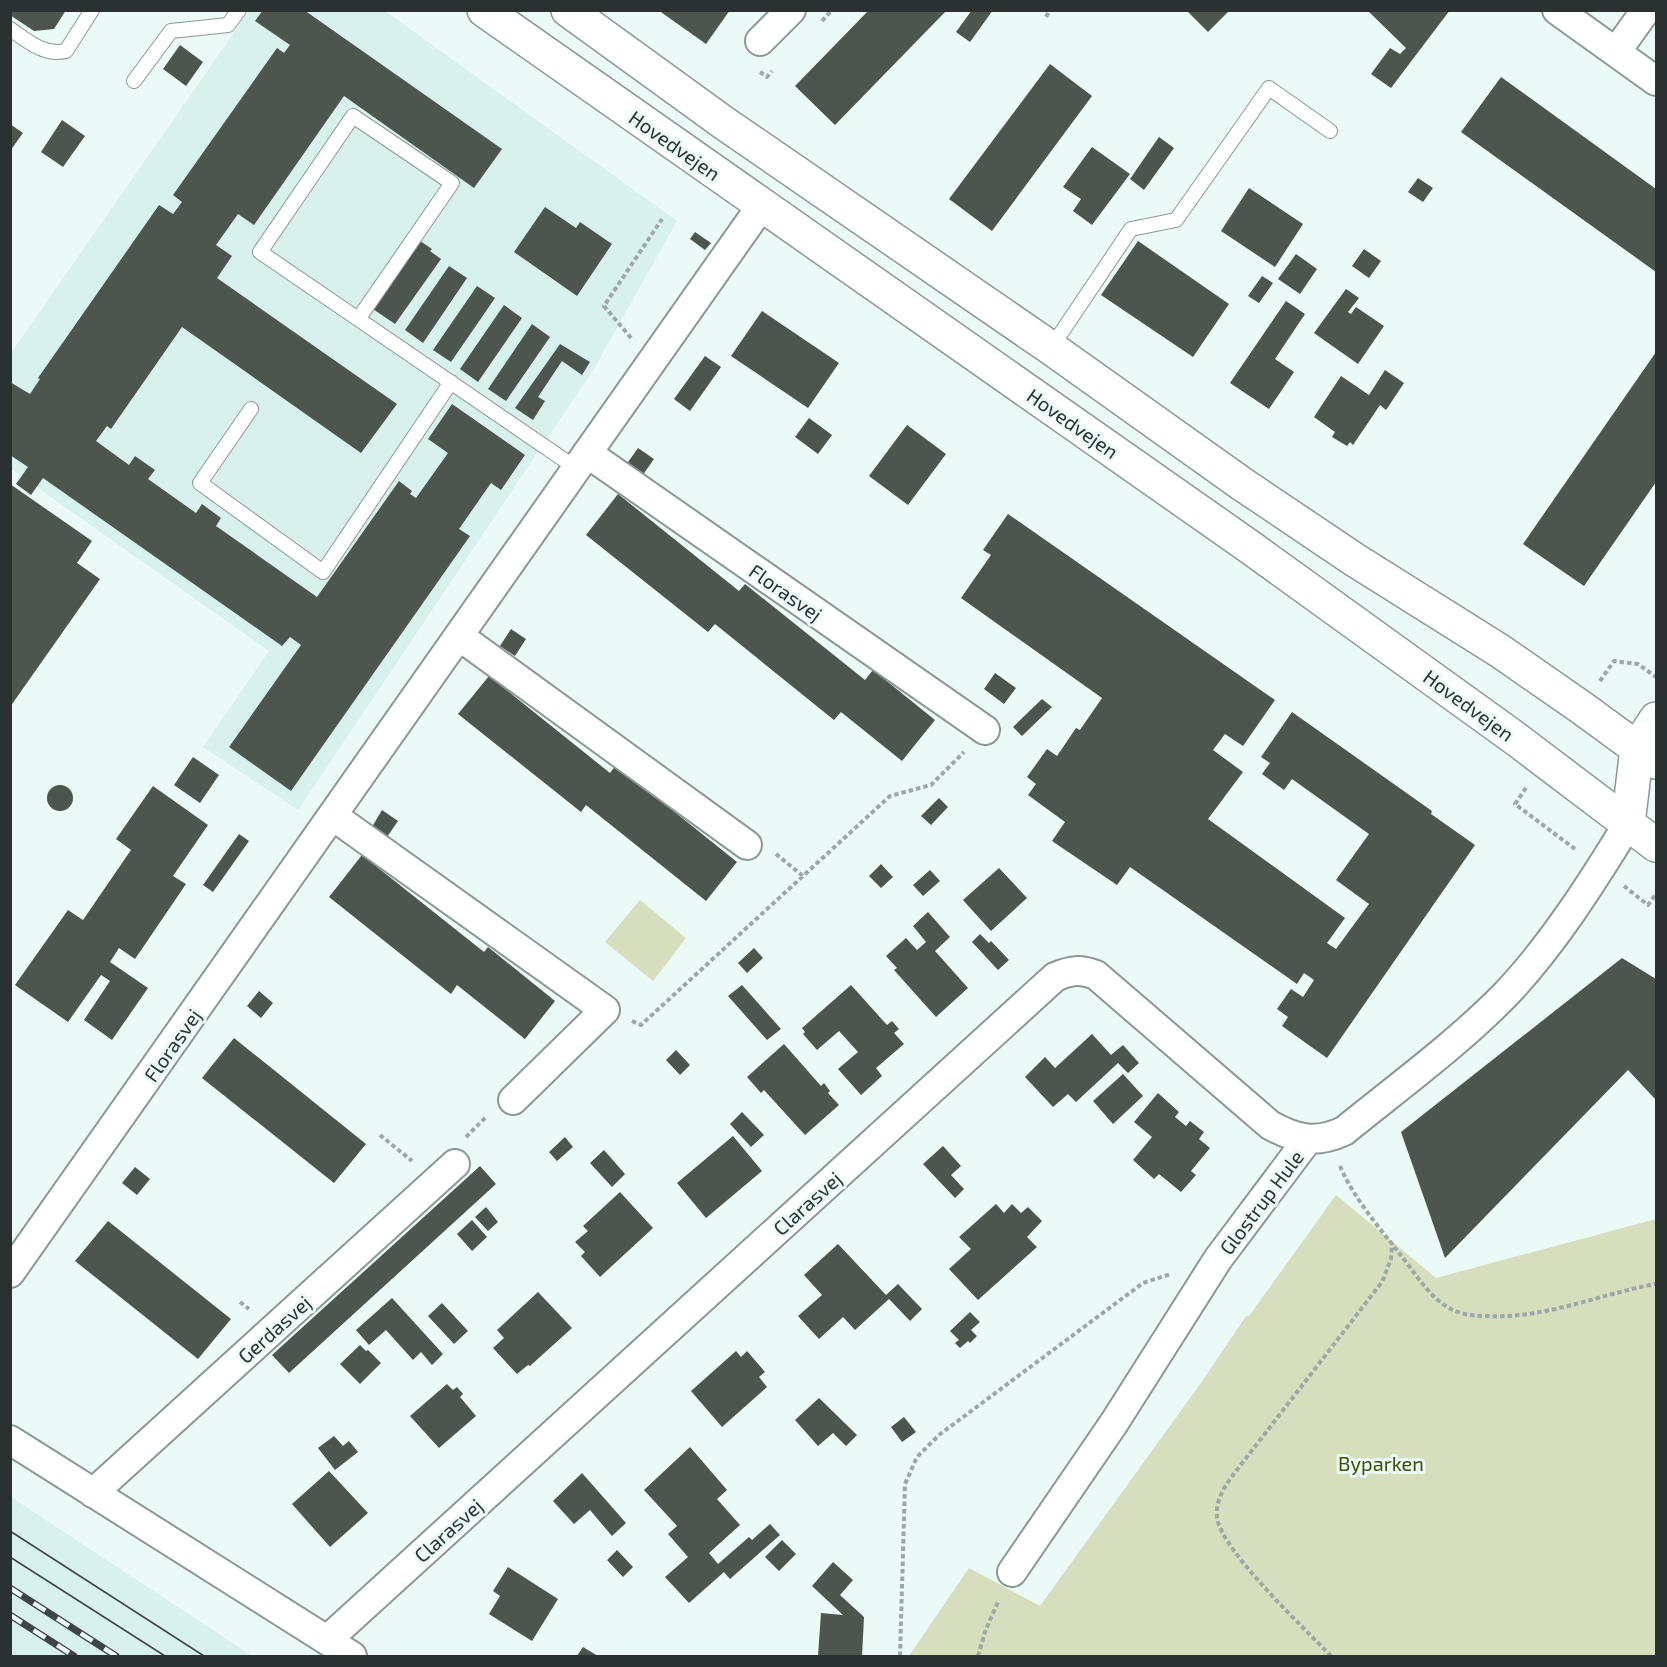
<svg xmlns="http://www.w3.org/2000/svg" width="1667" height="1667" viewBox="0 0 1667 1667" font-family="'Exo 2',sans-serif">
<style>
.built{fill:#d9f1ed}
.green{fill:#d6debe}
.building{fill:#4d554f}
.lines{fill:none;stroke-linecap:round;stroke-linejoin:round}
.lane-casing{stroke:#8b9896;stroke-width:16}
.street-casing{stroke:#8b9896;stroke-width:32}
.secondary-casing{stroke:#8b9896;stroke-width:36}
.path{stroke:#9da7a6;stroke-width:4;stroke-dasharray:4.5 3;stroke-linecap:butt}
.lane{stroke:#fff;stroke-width:14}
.street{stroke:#fff;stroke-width:28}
.secondary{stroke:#fff;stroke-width:33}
.tram{stroke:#3e4544;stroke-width:1.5}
.rail-casing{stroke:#3e4544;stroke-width:7}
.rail{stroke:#ebf9f7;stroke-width:4.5;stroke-dasharray:14;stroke-linecap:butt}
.labels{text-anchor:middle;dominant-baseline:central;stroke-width:6;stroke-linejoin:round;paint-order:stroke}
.street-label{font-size:20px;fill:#2b3130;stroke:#ebf9f7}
.park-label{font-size:20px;fill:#434d03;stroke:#ebf9f7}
</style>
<rect width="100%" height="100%" fill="#ebf9f7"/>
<path class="built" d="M249,11h136l292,210 -82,146 -297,443 -95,-63 66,-96 -258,-182v-116z
M11,1497l241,159h-241z"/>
<path class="green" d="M640,900l46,38 -33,43 -48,-39z
M1336,1195l100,83 220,-59v437h-747l60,-88 71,38 163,-226 43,-64h3z"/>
<path class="building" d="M10,10h56l-12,19 -20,2 -24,-16z
M263,10h41l198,139 -28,39 -130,-92 -90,129 -16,-11 -22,31 16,11 -15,22 180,126 -36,49 -179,-126 -71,102 -4,-3 -11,15 33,24 6,-9 20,14 -7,9 48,34 6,-9 19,14 -5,8 101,71 82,-116 13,10 -2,3 6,4 32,-45 -20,-14 24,-35 73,51 -24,35 -10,-7 -32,46 11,7 -179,255 -62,-44 72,-102 -11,-8 -8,9 -239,-168 -12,17 -15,-11 12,-17 -18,-12v-73l20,12 10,-15 -2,-1 121,-173 14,9 9,-12 -9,-7 104,-147 7,5 6,-8 -35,-24z
M658,10h72l-24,34z
M869,10h78l-112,115 -40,-39z
M972,10h21l-23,32 -14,-10z
M1186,10h44l-22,22z
M1367,10h83l-59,78 -20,-14 19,-26 10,6 6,-6z
M180,45l23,17 -17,24 -23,-17z
M1050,64l42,32 -100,135 -43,-32z
M1501,77l155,112v83l-195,-140z
M62,120l23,16 -22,31 -22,-15z
M10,124l13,9 -13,18z
M1159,137l15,11 -30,42 -14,-11z
M1092,147l38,27 -38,51 -19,-14 8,-12 -18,-12z
M1418,178l15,10 -10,14 -15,-10z
M1249,188l54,36 -28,43 -54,-36z
M545,207l31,21 4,-6 32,22 -35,52 -63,-44z
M695,232l16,11 -6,7 -15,-11z
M417,239l15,10 -2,2 11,8 -46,65 -25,-17z
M1138,241l91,63 -36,53 -92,-62z
M1364,249l17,12 -12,17 -17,-12z
M1296,254l21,15 -17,25 -22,-15z
M449,266l18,12 -44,65 -18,-13z
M1262,276l11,7 -14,20 -11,-7z
M477,286l18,12 -44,64 -18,-12z
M1346,289l13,9 -11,14 3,2 5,-7 28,19 -26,38 -44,-31z
M1286,301l19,13 -30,45 19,13 -25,37 -39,-26z
M504,305l18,13 -44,64 -18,-13z
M762,311l77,52 -31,45 -77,-52z
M532,324l18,13 -44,64 -18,-12z
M560,344l30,18 -8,13 -20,-14 -24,36 7,4 -12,19 -18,-12z
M1656,352v130l-72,104 -61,-42z
M705,356l16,11 -31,44 -16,-12z
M1385,370l19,13 -18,27 -6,-5 -27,40 -3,-3 -3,4 -15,-9 3,-5 -21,-15 27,-41 28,19z
M809,418l23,17 -14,19 -23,-17z
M907,425l39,29 -38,51 -39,-29z
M638,448l16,11 -12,17 -16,-11z
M10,484l82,57 -15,22 23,16 -90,128z
M618,494l121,97 6,-7 120,96 8,-10 62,50 -33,41 -61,-49 -7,8 -119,-96 -7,8 -122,-97z
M1008,514l267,186 -32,46 -18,-12 -12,16 30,22 -35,47 137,99 -18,25 9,6 33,-45 -33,-24 33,-46 -77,-55 -8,11 -22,-16 8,-11 -9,-6 31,-45 140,99 -1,3 44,31 -148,213 -45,-32 6,-9 -11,-8 14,-20 12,8 11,-17 -10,-7 -7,11 -167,-117 -13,18 -65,-44 13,-19 -37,-27 8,-11 -9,-7 20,-28 10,7 19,-28 4,2 22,-32 -141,-100 30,-43 -8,-5z
M511,629l15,10 -11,17 -15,-10z
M995,673l21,15 -12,16 -20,-15z
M489,676l121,97 6,-8 121,97 -31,39 -120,-96 -5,7 -123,-98z
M1042,699l10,8 -30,29 -9,-9z
M193,757l26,18 -19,28 -26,-18z
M47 798a13 13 0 1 1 26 0a13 13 0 1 1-26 0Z
M153,786l55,39 -35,51 13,8 -51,75 -16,-11 -9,14 38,26 -36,52 -28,-20 26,-39 -9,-6 -33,47 -53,-37 53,-75 15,10 48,-70 -15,-11z
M939,798l9,9 -17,18 -10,-9z
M382,810l16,11 -11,16 -15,-10z
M239,834l10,7 -36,51 -10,-7z
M362,855l122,97 4,-5 67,54 -30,38 -68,-54 -6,9 -122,-97z
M881,864l12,13 -12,11 -12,-12z
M999,868l28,30 -36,33 -28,-31z
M930,870l10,11 -17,15 -10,-11z
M928,912l22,25 -15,14 33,37 -32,29 -42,-47 3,-2 -11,-12 20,-18 11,12 9,-8 -13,-16z
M980,934l9,9 2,-2 18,19 -11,10 -26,-28z
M754,948l9,10 -16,15 -9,-10z
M1622,958l34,21v121l-28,-30 -183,188 -44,-126z
M742,985l39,44 -14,11 -39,-44z
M851,985l36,40 5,-4 7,8 -5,4 10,11 -28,24 6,8 -21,19 -23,-26 20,-17 -19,-21 -22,19 -14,-16 2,-2 -3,-4z
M259,991l14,12 -12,15 -14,-12z
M1092,1034l19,21 12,-10 16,18 -11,10 -10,-10 -42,39 -8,-8 -15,13 -28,-30 20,-20 10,11z
M234,1038l132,106 -32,39 -132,-105z
M784,1044l37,42 3,-3 6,8 -2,2 11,12 -34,30 -41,-45 -3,3 -14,-16z
M676,1050l14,15 -10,10 -14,-15z
M1123,1074l20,22 -30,28 -20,-23z
M1158,1093l21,19 -4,5 11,9 4,-5 14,11 -5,7 11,9 -19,23 5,4 -15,17 -22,-18 -5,5 -21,-19 19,-23 -18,-15z
M742,1112l22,23 -13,12 -21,-23z
M733,1136l29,35 -56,47 -29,-35z
M565,1137l8,10 -16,14 -8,-9z
M943,1146l18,20 -10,9 13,14 -9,9 -32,-34z
M604,1150l21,24 -13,13 -22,-24z
M480,1166l16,18 -207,189 -17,-18z
M135,1167l15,12 -13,16 -15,-12z
M620,1192l33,36 -53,49 -19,-21 4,-4 -10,-10 13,-11 -5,-5z
M996,1204l8,9 8,-9 9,9 7,-6 14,14 -15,16 10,10 -59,53 -29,-31 22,-20 -12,-12z
M486,1207l12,15 -10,9 -13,-14z
M472,1220l15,17 -15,14 -15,-17z
M108,1221l123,98 -33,40 -123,-98z
M838,1244l48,51 12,-11 24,25 -12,12 -21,-22 -34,31 -12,-13 -24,22 -21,-23 24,-21 -18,-20z
M538,1292l34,36 -42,38 -2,-1 -11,9 -24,-26 11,-10 -7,-8z
M392,1298l51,56 -11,11 -11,-13 -8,8 -27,-30 -17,15 -13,-15z
M442,1303l26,28 -14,13 -26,-28z
M970,1312l10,10 -9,8 6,6 -7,7 -2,-2 -8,7 -5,-5 4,-3 -9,-9z
M360,1345l6,6 2,-1 13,13 -21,21 -20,-20z
M736,1351l5,6 6,-6 18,21 -6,5 8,10 -45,40 -31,-36z
M447,1384l6,6 4,-3 6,7 -3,3 16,19 -37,32 -29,-32z
M819,1398l38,37 -11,11 -13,-13 -15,13 -23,-26z
M904,1417l12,15 -14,10 -11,-15z
M334,1436l9,10 6,-5 9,11 -23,18 -17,-22z
M690,1447l37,43 -10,9 23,26 -31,28 9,11 31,-27 3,3 18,-16 10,11 -50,44 -6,-7 -35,31 -24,-26 23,-20 -20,-23 9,-8 -33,-36z
M329,1471l39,42 -38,34 -38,-43z
M582,1473l44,50 -14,13 -22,-26 -16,14 -21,-23z
M782,1540l14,14 -17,17 -14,-14z
M617,1550l16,17 -10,10 -16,-17z
M833,1562l20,18 -13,15 24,22 -2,39h-44l3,-43 22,2 -31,-29z
M508,1567l50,32 -26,42 -43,-27 11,-18 -7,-5z
M583,1647l15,9h-21z"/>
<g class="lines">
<g class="lane-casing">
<path id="lane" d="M10,29c18,12 34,27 56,22l26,-41
M134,81l37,-50 57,-6 11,-15
M359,318l93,-135 -99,-67 -93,136 316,216
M1051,348l80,-119 45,-9 93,-132 61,43
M251,409l-51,74 123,89 128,-190"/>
</g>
<g class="street-casing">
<path id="street" d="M1557,10l99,71
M760,41l31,-31
M1616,52l30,-42
M587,453l398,277
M459,636l288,209
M333,816l272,194 -92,90
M10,1273l752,-1068
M10,1440l342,216
M93,1493l362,-329
M1012,1572l102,-149 104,-164 90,-120
M327,1640l728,-663c16,-7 25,-8 41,-2l174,150c27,15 46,19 74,6 54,-44 112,-86 161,-136 47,-49 88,-114 123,-171"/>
</g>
<g class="secondary-casing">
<path id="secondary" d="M484,10l763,535 269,194 140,106
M568,10l156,113 327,225 191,136 113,76 145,91 82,57 74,54
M1628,824l9,-76 19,-29"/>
</g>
<path class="path" d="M1046,17l4,-7
M822,21l10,-11
M760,72l7,5 5,-6
M631,338l-27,-32 58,-87
M1600,681l14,-20 24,3 18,13
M1526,788l-11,16 60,45
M776,854l27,22
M1624,886l24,19 8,-11
M632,1021l9,4 249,-229 41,-11 33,-33
M380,1135l32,26
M466,1137l20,-20
M1340,1166c13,31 38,60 59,87 15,18 31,46 52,56 11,6 24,7 36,7 59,3 112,-22 169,-32
M240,1302l9,7
M900,1656l5,-172 12,-27 22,-22 204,-152 28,-9
M978,1656l8,-27 13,-29
M1331,1656c-25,-26 -109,-105 -114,-138 -2,-16 7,-31 16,-43l149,-193 9,-23 1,-16"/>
<use href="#lane" class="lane"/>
<use href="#street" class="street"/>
<use href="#secondary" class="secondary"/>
<path class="tram" d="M10,1531l194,125
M10,1557l155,99"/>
<g class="rail-casing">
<path id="rail" d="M10,1588l106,68
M10,1615l64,41"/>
</g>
<use href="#rail" class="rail"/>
</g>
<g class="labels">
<g class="street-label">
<text transform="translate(675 145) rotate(35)">Hovedvejen</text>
<text transform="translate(1073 423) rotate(35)">Hovedvejen</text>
<text transform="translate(786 592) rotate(35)">Florasvej</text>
<text transform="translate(1469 705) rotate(36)">Hovedvejen</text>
<text transform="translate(172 1045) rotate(-55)">Florasvej</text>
<text transform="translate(1261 1202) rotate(-53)">Glostrup Hule</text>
<text transform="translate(807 1203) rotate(-42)">Clarasvej</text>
<text transform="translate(274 1329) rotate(-42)">Gerdasvej</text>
<text transform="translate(448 1530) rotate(-42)">Clarasvej</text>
</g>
<g class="park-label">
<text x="1381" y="1463">Byparken</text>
</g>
</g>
<rect width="1667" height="1667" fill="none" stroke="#2b3130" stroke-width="24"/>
</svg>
